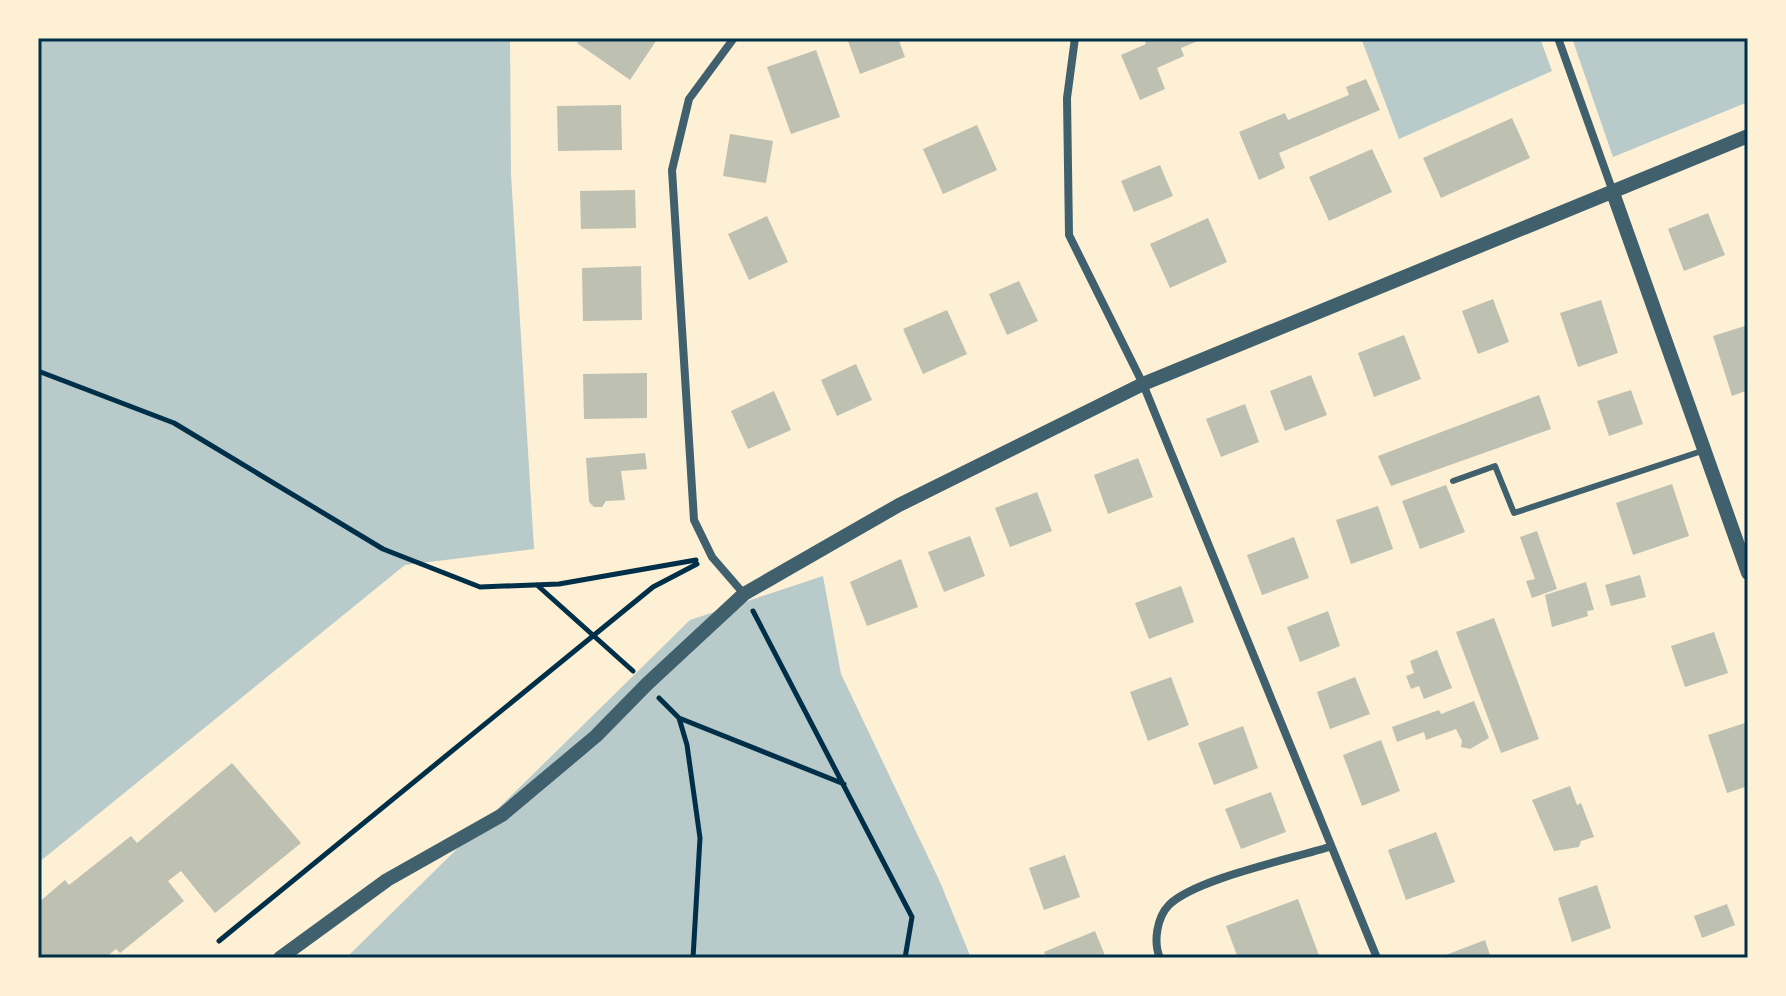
<svg xmlns="http://www.w3.org/2000/svg" width="1786" height="996" viewBox="0 0 1786 996" font-family="'PT Sans',sans-serif">
<style>
.green{fill:#b9caca}
.building{fill:#bec0b2}
.lines{fill:none;stroke-linecap:round;stroke-linejoin:round}
.path{stroke:#003049;stroke-width:5}
.service{stroke:#3f606c;stroke-width:6}
.minor{stroke:#3f606c;stroke-width:8}
.tertiary{stroke:#3f606c;stroke-width:14}
.neatline{fill:none;stroke:#003049;stroke-width:3}
</style>
<rect width="100%" height="100%" fill="#fdf0d5"/>
<path class="green" d="M38,38h472l1,136 23,375 -129,16 -367,298z
M1361,38h179l12,33 -153,68z
M1572,38h176v64l-135,55z
M823,576l18,98 99,208 31,76h-625l344,-338z"/>
<path class="building" d="M581,38h77l-28,42 -53,-37z
M847,38h51l7,19 -45,17z
M1144,38h61l-24,10 3,8 -27,12 8,21 -25,11 -19,-45 25,-11z
M816,50l24,67 -49,17 -24,-67z
M1366,79l14,31 -101,43 6,15 -26,12 -20,-48 46,-19 3,7 61,-25 -3,-8z
M621,105l1,45 -64,1 -1,-45z
M1512,118l18,40 -89,40 -18,-40z
M977,125l20,45 -54,24 -20,-45z
M730,134l43,7 -7,42 -43,-7z
M1372,149l20,43 -63,29 -20,-44z
M1160,165l13,31 -39,16 -13,-31z
M635,190l1,38 -55,1 -1,-38z
M1708,213l17,42 -41,16 -16,-42z
M767,216l21,46 -39,18 -21,-46z
M1208,218l19,44 -57,26 -20,-44z
M641,266l1,54 -59,1 -1,-53z
M1019,281l19,40 -31,14 -18,-41z
M1493,299l16,43 -31,12 -16,-43z
M1601,300l17,53 -40,14 -18,-54z
M947,310l20,44 -44,20 -20,-45z
M1748,325v65l-16,6 -19,-60z
M1404,335l17,44 -47,18 -16,-44z
M856,364l16,36 -35,16 -16,-36z
M647,373v45l-63,1 -1,-45z
M1311,375l16,40 -42,16 -15,-40z
M1631,390l12,34 -34,12 -12,-35z
M774,391l17,39 -43,19 -17,-38z
M1539,395l12,34 -160,57 -13,-30z
M1245,404l14,38 -38,15 -15,-38z
M645,453l2,16 -26,2 4,29 -19,1 -4,6h-8l-5,-5 -3,-44z
M1138,458l15,39 -45,17 -14,-39z
M1672,484l17,52 -56,19 -17,-52z
M1446,485l19,47 -45,17 -18,-48z
M1037,492l15,39 -42,16 -15,-39z
M1378,506l15,43 -42,15 -15,-44z
M1537,531l20,58 -25,9 -6,-17 9,-2 -15,-42z
M970,536l15,40 -41,16 -16,-40z
M1294,537l15,41 -47,17 -15,-40z
M901,559l17,48 -51,19 -17,-44z
M1640,575l6,22 -35,9 -6,-21z
M1586,582l8,28 -7,1 1,5 -36,11 -7,-32z
M1181,586l13,36 -45,17 -14,-36z
M1328,611l12,35 -40,16 -13,-35z
M1494,618l45,121 -38,14 -45,-121z
M1714,632l14,41 -43,14 -14,-41z
M1437,650l15,38 -28,11 -5,-13 -8,3 -5,-13 8,-3 -4,-12z
M1171,677l18,48 -41,16 -18,-49z
M1355,677l15,37 -40,15 -13,-37z
M1474,701l15,37 -19,11 -9,-2 1,-6 -6,-12 -30,11 -2,-8 -27,10 -5,-15 47,-17 2,4z
M1748,722v64l-21,7 -19,-58z
M1243,726l15,42 -44,17 -16,-42z
M1381,740l19,51 -38,15 -19,-51z
M232,763l69,80 -86,70 -34,-42 -13,10 16,20 -64,52 -4,-4 -11,9h-67v-55l27,-23 4,5 62,-49 6,7z
M1570,786l7,19 4,-2 13,34 -13,4 -2,6 -25,4 -22,-51z
M1271,792l15,40 -45,17 -16,-40z
M1436,832l19,50 -49,18 -18,-50z
M1065,855l15,42 -36,13 -15,-42z
M1597,885l14,43 -39,14 -14,-44z
M1298,899l22,59h-82l-12,-32z
M1727,904l8,21 -33,13 -8,-22z
M1095,931l11,27h-59l-3,-6z
M1485,940l6,18h-53z"/>
<g class="lines">
<path class="path" d="M38,371l136,52 209,126 97,38 79,-3 137,-24
M537,585l96,86
M753,611l159,306 -7,41
M659,698l20,20 165,66
M679,718l8,27 13,93 -7,120
M219,941l434,-354 44,-23"/>
<path class="service" d="M1453,481l42,-15 19,47 191,-63"/>
<path class="minor" d="M734,38l-45,61 -17,71 22,350 18,37 32,37
M1075,38l-8,60 2,137 74,149 234,574
M1558,38l55,154
M1160,958c-7,-16 -3,-41 9,-53 26,-26 122,-46 160,-58"/>
<path class="tertiary" d="M1613,193l135,380
M280,958l107,-78 115,-65 94,-79 51,-52 97,-90 155,-89 244,-121 605,-248"/>
</g>
<rect width="1786" height="996" fill="none" stroke="#fdf0d5" stroke-width="80"/>
<rect x="40" y="40" width="1706" height="916" class="neatline"/>
</svg>
